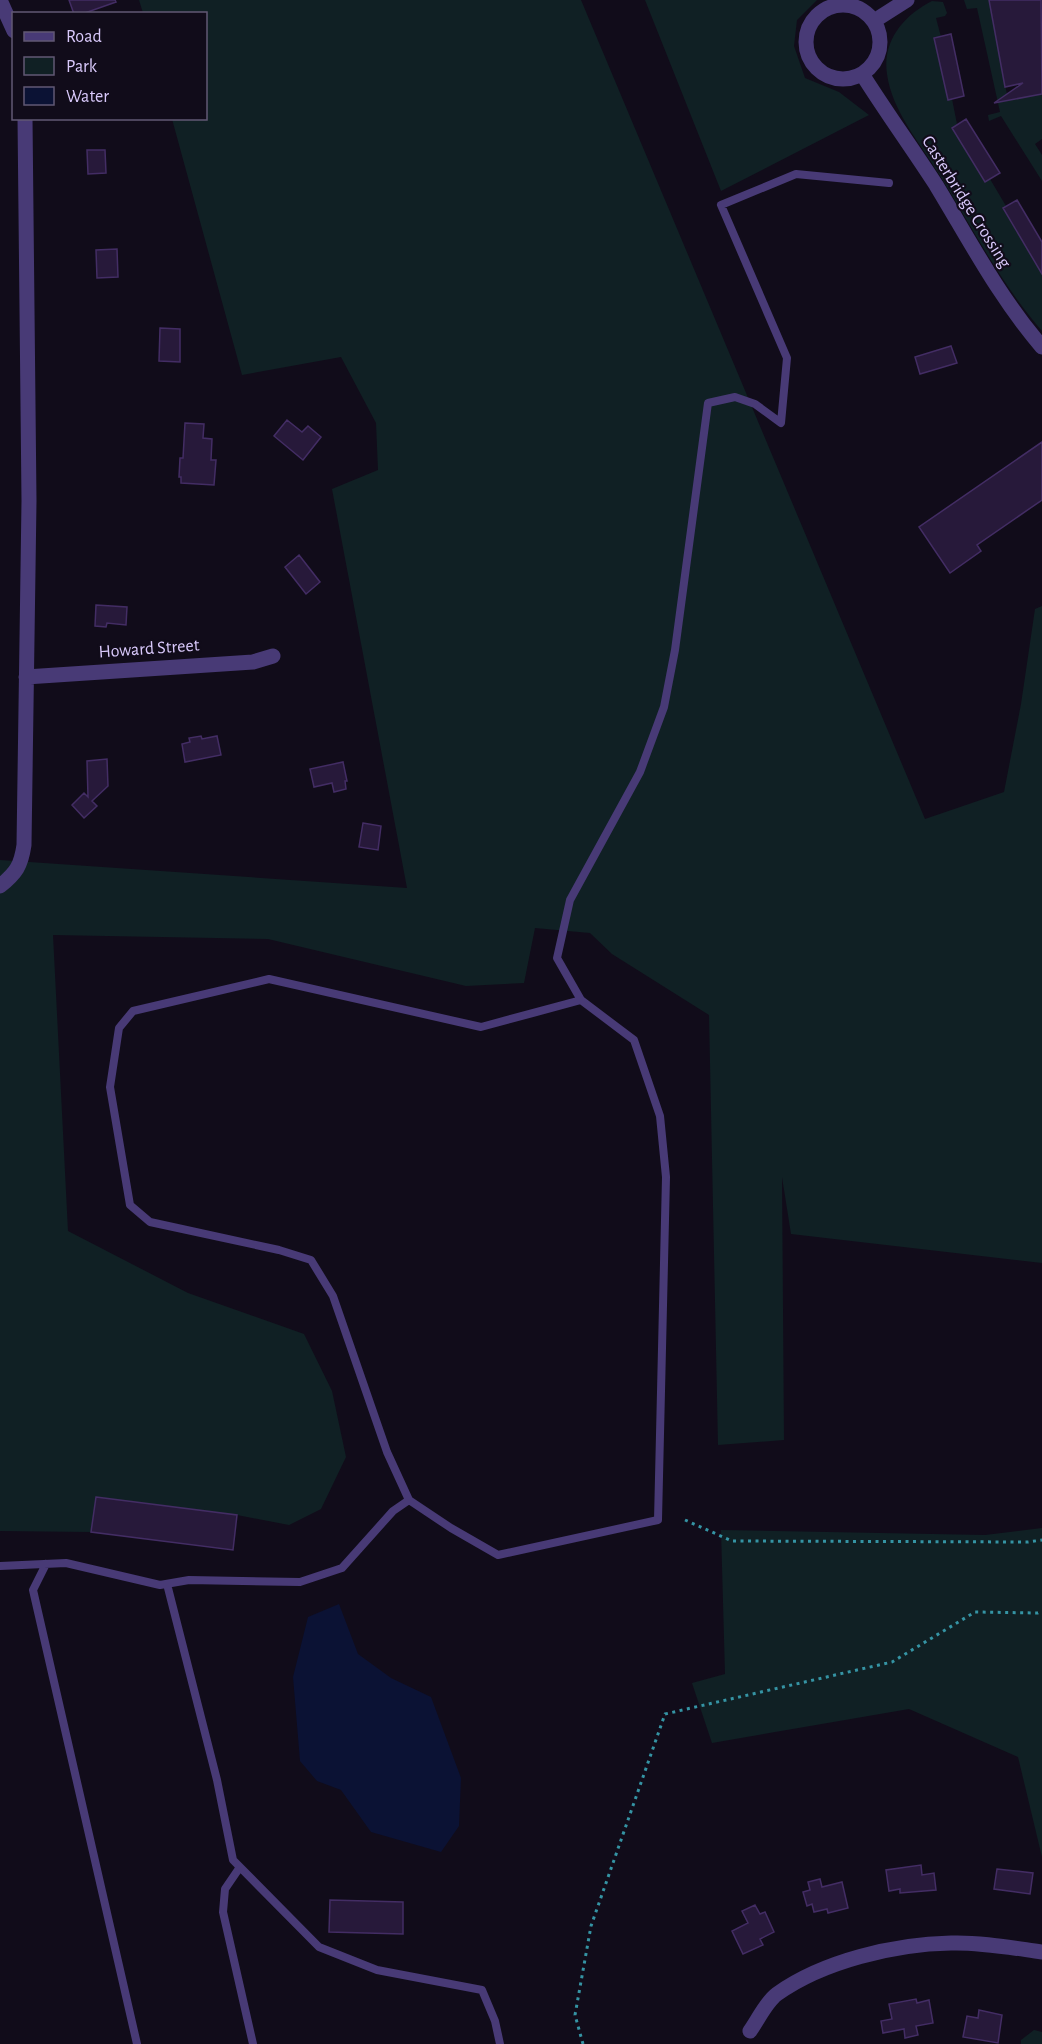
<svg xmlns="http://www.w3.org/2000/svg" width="1042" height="2044" viewBox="0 0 1042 2044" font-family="'Alegreya Sans',sans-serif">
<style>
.green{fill:#102024}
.water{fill:#0b1234}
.building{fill:#27193a;stroke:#432d64;stroke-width:1.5}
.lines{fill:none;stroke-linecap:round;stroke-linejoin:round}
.path{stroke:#3594a4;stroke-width:3;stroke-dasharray:3 4.5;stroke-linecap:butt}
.lane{stroke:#483a76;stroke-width:8}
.street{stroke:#483a76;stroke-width:15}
.labels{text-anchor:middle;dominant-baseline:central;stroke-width:4.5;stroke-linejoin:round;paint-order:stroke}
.street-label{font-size:18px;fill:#d9c9fb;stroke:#110c1a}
</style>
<rect width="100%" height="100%" fill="#110c1a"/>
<path class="green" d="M139,0h442l344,819 79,-27 17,-88 14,-95 7,-3v657l-251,-29 -9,-57 2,263 -66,5 -9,-430 -97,-61 -22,-21 -55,-5 -11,55 -58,3 -198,-47 -215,-4 15,296 120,62 116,41 28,57 14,66 -25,52 -32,16 -52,-10 -141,-18 -5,35 -91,-1v-671l407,28 -75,-399 46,-19 -2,-47 -35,-66 -99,18 -70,-256 34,-1v-104l-63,-1z
M645,0h172l-20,20 -3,26 11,32 34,14 30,23 -148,76z
M964,0h25l19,100 34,-6v45l-7,5 7,11v26l-41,-65 -12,5 -1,-6 12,-3 -23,-104 -10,1z
M932,1l11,1 4,11 -2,3 -9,2 5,19 -7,1 14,61h4l5,25 -5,4 33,53 5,-2 16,27 -3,3 34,56 5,-1v67c-41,-47 -70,-104 -103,-157 -19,-31 -47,-63 -52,-100 -5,-33 17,-59 45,-73z
M1042,1528v329l-24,-100 -109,-48 -197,34 -20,-60 33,-9 -4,-144 264,5z
M1034,2030l8,2v12h-21v-4z"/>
<path class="water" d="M339,1604l19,50 33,24 40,19 30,81 -2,48 -18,26 -70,-20 -30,-42 -24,-9 -17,-20 -7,-84 15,-60z"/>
<path class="building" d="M69,0h46l1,2 -34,12h-8z
M989,0h52l1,94 -48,9 29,-20 -18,4z
M951,34l13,62 -16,4 -14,-62z
M966,119l34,54 -15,9 -33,-54z
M87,150h18l1,23 -18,1z
M1017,200l25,42v32l-39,-66z
M117,249l1,28 -21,1 -1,-28z
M160,328l20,1v33l-21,-1z
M951,346l6,17 -37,11 -5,-17z
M287,420l15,12 6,-6 13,11 -18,23 -29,-24z
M185,423l19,1 -1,14 9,1 -1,21h5l-2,25 -33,-2v-6h-2l1,-19h3z
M1042,442v58l-65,45 4,6 -31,22 -31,-46z
M299,555l21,27 -14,12 -21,-27z
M96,605l31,2 -1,18 -19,-2 -1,4 -11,-1z
M201,736l1,3 15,-3 4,19 -36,7 -3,-18 8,-2 -1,-4z
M107,759l1,27 -16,15 5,5 -13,12 -12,-13 12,-12 4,4 -1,-36z
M343,762l4,19h-2l1,8 -12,3 -2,-9 -18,4 -4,-18z
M363,823l18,3 -3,24 -19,-3z
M96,1497l141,18 -4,35 -142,-18z
M921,1865l1,10 12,-2 2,17 -36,3v-4l-11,2 -3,-21z
M997,1869l36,4 -3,21 -36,-5z
M820,1879l2,8 20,-5 6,26 -20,5 -1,-4 -13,3 -2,-8 -5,2 -4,-14 7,-2 -2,-8z
M330,1900l73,2v32l-74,-2z
M755,1905l5,9 5,-2 9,20 -14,7 3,6 -20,9 -11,-23 16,-8 -6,-12z
M916,1999l1,4 12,-3 4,23 -17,3 2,9 -13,3 -1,-9 -21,4 -2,-12 11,-2 -3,-15z
M979,2010l23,5 -4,28 -35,-6 4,-21 11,2z"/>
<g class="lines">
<path class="path" d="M685,1520l47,21 296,1 14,-2
M583,2044l-8,-29 16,-89 74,-212 227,-52 83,-50 63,1 4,-2"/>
<path class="lane" d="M581,1000l-100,27 -212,-48 -136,32 -14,17 -9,59 20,118 20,17 129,28 32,10 22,36 54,156 22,48 42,28 47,27 160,-35 8,-343 -6,-61 -26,-76 -53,-40 -24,-42 13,-58 70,-128 24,-65 11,-57 33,-247 27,-6 20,7 26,19 6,-65 -66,-153 75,-31 93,9
M46,1564l-13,26 104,454
M0,1566l66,-3 94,22 29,-5 111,2 42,-14 51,-57 16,-11
M167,1584l50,196 16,80 86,87 58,23 105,20 13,31 5,23
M240,1867l-15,22 -2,23 30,132"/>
<path class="street" d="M0,0l14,31
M806 42a37 37 0 1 1 74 0a37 37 0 1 1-74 0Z
M874,21l33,-21
M862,74c24,38 50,74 74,111 34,56 63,112 106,162
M26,677l227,-15 20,-6
M0,886c16,-13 21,-20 24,-41l5,-344 -4,-383
M750,2031c8,-11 16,-29 27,-37 46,-33 118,-50 174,-51 29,-1 62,5 91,9"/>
</g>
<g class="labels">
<g class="street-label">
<text transform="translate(966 202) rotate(58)">Casterbridge Crossing</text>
<text transform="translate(149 649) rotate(-4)">Howard Street</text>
</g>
</g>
<rect x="12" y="12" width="195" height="108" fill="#110c1a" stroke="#615874" stroke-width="1.5"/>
<rect x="24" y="32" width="30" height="9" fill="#483a76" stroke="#615874" stroke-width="1.5"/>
<text x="66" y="42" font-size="18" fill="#d9c9fb">Road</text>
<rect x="24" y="57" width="30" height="18" fill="#102024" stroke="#615874" stroke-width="1.5"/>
<text x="66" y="72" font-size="18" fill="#d9c9fb">Park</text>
<rect x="24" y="87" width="30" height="18" fill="#0b1234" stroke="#615874" stroke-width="1.5"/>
<text x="66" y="102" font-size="18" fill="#d9c9fb">Water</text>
</svg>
